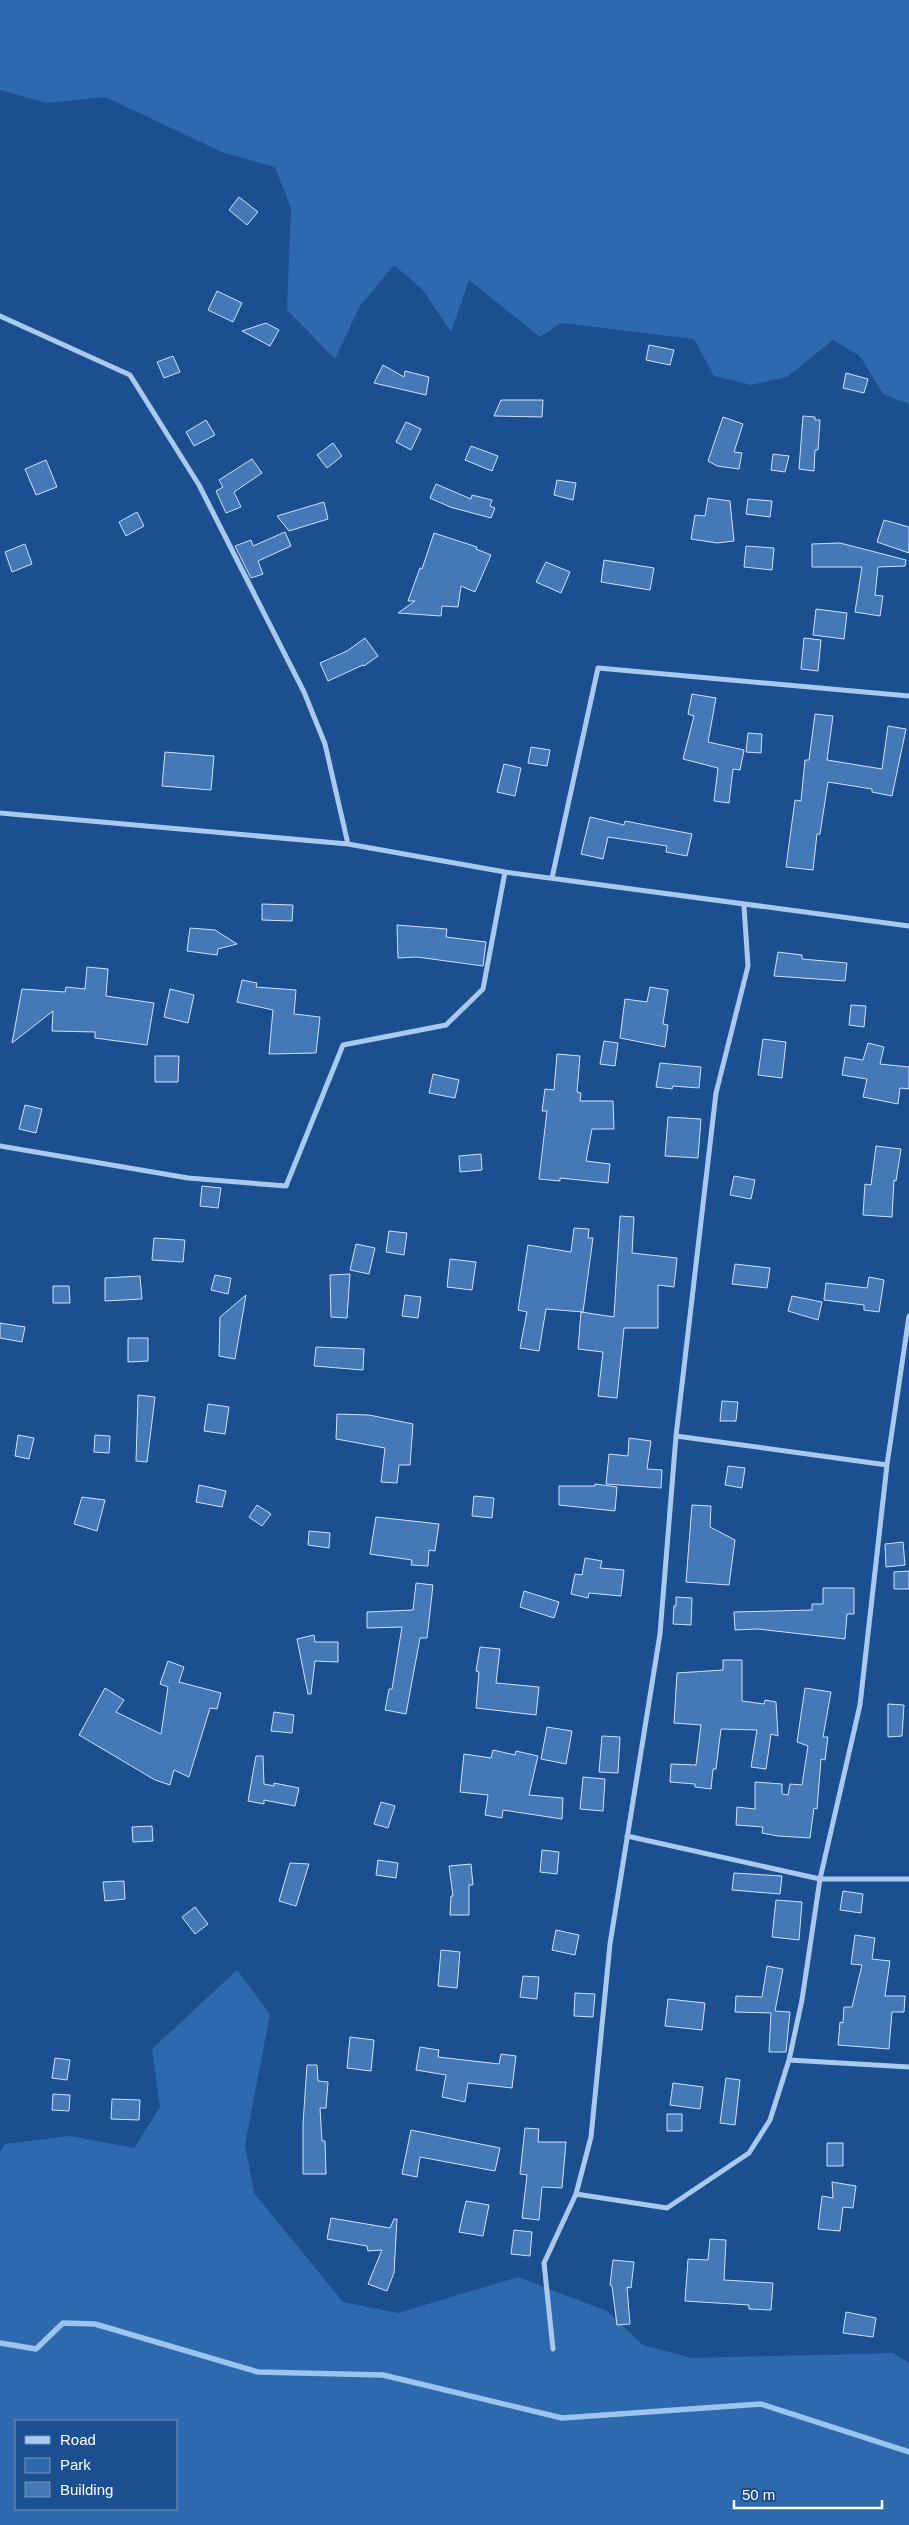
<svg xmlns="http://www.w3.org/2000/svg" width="909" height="2525" viewBox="0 0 909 2525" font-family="Helvetica,sans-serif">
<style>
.green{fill:#2e69ad;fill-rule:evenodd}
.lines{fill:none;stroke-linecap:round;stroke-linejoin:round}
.stream{stroke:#9cc4f0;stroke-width:5.5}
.building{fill:#4478b7;stroke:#cfe3fa}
.minor{stroke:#a9c9ee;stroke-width:5}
</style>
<rect width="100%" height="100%" fill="#1b4f8f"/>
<path class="green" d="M0,0h909v404l-26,-10 -23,-38 -27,-16 -46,37 -36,8 -37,-9 -20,-37 -133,-16 -21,14 -71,-57 -18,52 -28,-42 -29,-25 -34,41 -25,53 -48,-49 4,-102 -16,-41 -51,-14 -119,-56 -58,6 -47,-13z
M237,1970l33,44 -25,131 9,48 89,109 55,11 120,-36 89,34 36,34 49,13 201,-5 16,10v162h-909v-373l5,-8 65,-8 64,12 26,-41 -8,-58zM16,2421h160v88h-160z"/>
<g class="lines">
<path class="stream" d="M0,2343l36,6 27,-26 32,1 163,48 125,3 179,43 199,-14 148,48"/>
</g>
<path class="building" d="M239,197l19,15 -11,13 -18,-15z
M217,291l25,12 -9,19 -25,-12z
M266,323l13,7 -9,16 -28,-15z
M649,345l25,5 -4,15 -24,-5z
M173,356l7,16 -16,6 -7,-16z
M383,365l21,12 1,-6 24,6 -3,18 -52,-12z
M846,373l22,6 -4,14 -21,-5z
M501,400h42l-1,17 -48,-1z
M803,416l12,1v3h5l-2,30h-3l-1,21 -15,-2z
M723,417l20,7 -9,28 8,1 -3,16 -22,-3 -9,-5z
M206,420l9,15 -21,11 -8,-14z
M406,422l15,7 -10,21 -15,-8z
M333,443l9,13 -15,12 -10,-13z
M471,446l27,10 -6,15 -27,-11z
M773,454l16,2 -4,16 -14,-2z
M252,459l10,14 -28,19 7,15 -15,6 -10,-22 7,-4 -4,-7z
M46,460l11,27 -21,8 -11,-26z
M557,480l19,3 -3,17 -19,-5z
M436,484l35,15 1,-4 20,5 -2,6 5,2 -4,10 -41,-11 -20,-9z
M708,498l22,3 4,40 -17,2 -26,-4 4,-24 10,1z
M748,499l24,2 -2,16 -24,-3z
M324,502l4,17 -39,12 -12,-15z
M137,512l7,14 -18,10 -7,-14z
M884,520l25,7v26l-32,-11z
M285,532l6,14 -33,15 5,13 -12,4 -16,-32 16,-6 2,6z
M434,533l43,14 -1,2 15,6 -16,37 -14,-6 -3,21 -16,-1 -1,10 -43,-3 17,-12h-7l12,-33 2,1z
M840,543l66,17 -1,6 -27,1 -3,28 8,1 -3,20 -25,-4 7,-45h-50v-23z
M25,544l7,20 -20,8 -7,-20z
M746,546l28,2 -2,22 -28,-3z
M604,560l50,8 -4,22 -49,-8z
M546,562l24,10 -9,21 -25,-11z
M816,609l31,4 -3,26 -31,-4z
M365,638l13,18 -14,10 -1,-1 -35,16 -8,-18 27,-12z
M804,638l17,2 -3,31 -17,-2z
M692,694l24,4 -8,44 36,8 -4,20 -7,-1 -4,34 -15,-2 4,-33 -35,-9 11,-43 -6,-2z
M815,714l18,2 -6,44 55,9 6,-43 18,3 -14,67 -20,-4v-3l-44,-7 -8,52h-3l-4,36 -27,-3 9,-67 6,1 4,-41h4z
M748,733l14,1 -1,19 -15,-1z
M531,747l19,3 -3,16 -19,-3z
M165,752l49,4 -3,34 -49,-4z
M504,764l17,4 -6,28 -18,-4z
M590,817l34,8 1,-4 67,13 -5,22 -21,-4 1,-6 -59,-9 -5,22 -22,-5z
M262,904l31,1 -1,16 -30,-1z
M397,925l50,4 -1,8 40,5 -3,24 -66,-9 -19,1z
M190,928l25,2 22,14 -19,5 -1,6 -30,-4z
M778,952l24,3v4l45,4 -2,18 -71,-5z
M87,967l21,2 -2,27 48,7 -7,42 -52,-7v-6l-43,-1 1,-20 -41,32 10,-54 43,3 1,-5 19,2z
M242,980l15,3 -1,4 40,3 -2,24 26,3 -4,36 -47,1 4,-44 -36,-8z
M650,987l18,3 -5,34 5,1 -3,22 -45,-9 5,-39 22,3z
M170,989l24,6 -6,28 -24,-6z
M851,1005l15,1 -2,21 -15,-2z
M763,1039l23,3 -4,36 -24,-3z
M604,1041l14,2 -3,23 -15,-2z
M868,1043l16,4 -4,17 29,3v22l-9,-1 -2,16 -35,-7 4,-18 -25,-4 3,-18 18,3z
M557,1054l23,2 -3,36 4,1 -1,8h33l1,28h-22l-6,32 24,3 -2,19 -48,-5v3l-21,-2 8,-68h-5l3,-22 9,1z
M155,1056h24l-1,26h-23z
M660,1063l41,4 -2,21 -26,-2 -1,3 -16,-2z
M433,1074l26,6 -4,18 -26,-5z
M25,1105l17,4 -6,24 -17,-4z
M668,1117l33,2 -3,39 -33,-2z
M876,1146l25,3 -5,32 -2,-1 -2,37 -29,-2 2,-31 6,1z
M481,1154l1,16 -22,2 -1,-16z
M734,1176l21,4 -4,19 -21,-4z
M202,1186l19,2 -3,20 -18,-2z
M620,1216l14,1 -2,36 45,5 -3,29 -16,-2v43h-34l-7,70 -19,-2 5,-44 -25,-3 3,-37 33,5z
M574,1228l15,1 -1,9h5l-10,74 -37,-3 -7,42 -19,-3 7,-36 -9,-2 10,-65 43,7z
M389,1231l18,2 -3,22 -18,-3z
M154,1238l31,2 -2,22 -31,-2z
M356,1244l19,4 -6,26 -19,-4z
M450,1259l26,3 -4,28 -25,-3z
M735,1264l35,4 -3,20 -35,-4z
M350,1274l-3,44 -16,-1 -1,-42z
M215,1275l16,3 -3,16 -17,-4z
M140,1276l2,23 -37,2v-23z
M869,1277l15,3 -5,32 -15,-2v-5l-40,-5 2,-17 41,5z
M53,1286h16l1,17h-17z
M246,1295l-11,64 -16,-3 1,-39z
M405,1295l16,2 -3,21 -16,-2z
M792,1296l30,6 -4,18 -30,-9z
M0,1323l25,4 -3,15 -22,-4z
M128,1338h20v23l-20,1z
M316,1347l48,2 -1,21 -49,-4z
M138,1395l17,2 -8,65 -11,-1z
M722,1401l16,1 -2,19h-16z
M208,1404l21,3 -4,27 -21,-3z
M337,1414l32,1 44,9 -3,41h-11l-2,18 -16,-1 4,-34 -49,-9z
M18,1435l16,3 -5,21 -14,-3z
M95,1435l15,1 -1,17 -15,-1z
M629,1438l22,3 -4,28 15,1 -1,18 -55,-4 3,-30 19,2z
M728,1466l17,2 -3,20 -17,-3z
M595,1484l22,3 -2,24 -56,-6v-19h36z
M199,1485l27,6 -4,16 -26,-5z
M474,1496l20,2 -2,20 -20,-2z
M82,1497l23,3 -8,31 -23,-7z
M257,1505l14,9 -9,12 -13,-9z
M692,1505l19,1 -1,21 25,13 -6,45 -43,-3z
M376,1517l63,7 -4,27 -6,-1 -1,16 -17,-1 1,-5 -42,-6z
M309,1531l21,2 -1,15 -21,-3z
M903,1542l2,23 -19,2 -1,-23z
M585,1558l17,3 -2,7 24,2 -3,26 -32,-3 -1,5 -17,-4 4,-20 7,1z
M909,1571v18h-15v-17z
M416,1583l17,2 -6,53h-7l-14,76 -21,-4 4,-21h3l10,-62 -35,1v-16l46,-2z
M823,1588h31v26h-7l-2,25 -87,-10 -23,1 -1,-18 78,-2v-6h11z
M524,1591l35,11 -5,16 -34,-11z
M676,1597l16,1 -1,27 -18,-1 1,-18h2z
M314,1635l1,7h23v20l-23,-1 -4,33h-3l-11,-55z
M480,1647l20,2 -4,34 43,4 -3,28 -60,-7 3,-36 -3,-1z
M723,1660h19v41l22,3 1,-4 11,2 2,34 -7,-2 -5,35 -15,-2 6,-37 -36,-1 -5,40h-3l-2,20 -16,-2v-3l-25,-2 1,-18 25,1 5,-40 -27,-2 3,-50 46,-3z
M168,1661l16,6 -5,15 42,11 -4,16 -7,-1 -21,69 -15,-7 -4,15 -15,-5 -76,-45 26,-47 19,12 -8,12 45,22 7,-47 -8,-3z
M805,1688l26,4 -8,45h5l-3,23 -4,-1 -4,50 -3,-1 -4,30 -32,-2 -16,-3 1,-6 -27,-2 1,-18 18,2v-27l27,2v10l6,1 2,-11 12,1 6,-39 -11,-4z
M888,1704l16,1 -2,31 -14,1z
M274,1712l20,3 -2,18 -21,-2z
M547,1727l25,4 -6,33 -25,-5z
M602,1736l18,1 -2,36 -19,-1z
M493,1750l22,5 1,-4 22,5 -9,39 34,3 -1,21 -59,-9 -1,8 -17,-3 3,-20 -28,-3 4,-38 27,4z
M256,1756h7l1,28 10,2v-3l25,5 -4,18 -31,-6v4l-16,-3z
M583,1777l22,2 -2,32 -23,-2z
M381,1802l14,4 -7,22 -14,-4z
M152,1826l1,15 -20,1 -1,-15z
M542,1850l17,2 -2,22 -17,-2z
M378,1860l20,3 -2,15 -20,-3z
M290,1863l19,1 -13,42 -17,-5z
M471,1864l2,21h-4v30h-19l1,-19h2l-4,-30z
M734,1873l48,3 -2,18 -48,-4z
M124,1881l1,18 -20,2 -2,-19z
M843,1891l20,3 -2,19 -21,-3z
M776,1900l26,2 -3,38 -27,-3z
M195,1907l13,17 -13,10 -13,-17z
M556,1930l23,5 -4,20 -23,-5z
M855,1935l20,3 -3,21 18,2 -5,35h20l-1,16h-12l-3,37 -51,-4 2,-23 3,1 1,-16h8l10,-42 -11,-1z
M441,1950l19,2 -3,36 -19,-2z
M767,1966l16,3 -8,42 15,1 -4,40h-17l2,-39 -36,-1 1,-16 26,1z
M523,1976l16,1 -2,22 -17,-2z
M575,1993l20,1 -2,23 -19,-1z
M668,1999l37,4 -3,27 -37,-4z
M350,2037l24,3 -3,31 -24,-3z
M420,2047l19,3 -1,7 61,7 2,-10 15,2 -4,32 -44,-5 -3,19 -23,-5 4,-22 -30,-5z
M55,2058l15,2 -3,20 -15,-2z
M307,2065h10l1,16 10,1 -2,26h-6l2,33h3l1,33h-23v-50z
M726,2078l14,2 -5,45 -15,-2z
M673,2083l30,4 -3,22 -30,-4z
M53,2094l17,1 -1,16 -17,-1z
M112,2099l28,1 -1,20 -28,-1z
M667,2114h15v17h-15z
M525,2128l14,1 -1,13h28l-4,46 -20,-1 -3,33 -17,-2 5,-43 -7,-1z
M411,2130l89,18 -5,23 -75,-14 -3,20 -15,-3z
M827,2143h16v23h-16z
M832,2182l24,4 -3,22 -10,-1 -3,24 -22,-2 4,-33 11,2z
M466,2201l23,4 -6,31 -24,-4z
M331,2218l59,10 4,-9h3l-3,54 -7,18 -19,-7 14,-34 -14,1 -1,-5 -40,-7z
M514,2230l18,2 -2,24 -19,-2z
M710,2239l16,1 -2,40 49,3 -2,27 -22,-1v-4l-64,-4 3,-42 20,1z
M613,2260l21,2 -3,26 -4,-1 3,37 -13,1 -5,-39 -2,-1z
M846,2312l30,6 -3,19 -30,-4z"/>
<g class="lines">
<path class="minor" d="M0,316l130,59 69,110 105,207 21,52 23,100
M0,813l348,31 157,28 404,54
M552,878l46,-210 311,28
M0,1146l188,32 98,8 57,-141 103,-20 37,-36 22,-117
M676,1436l211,29
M627,1836l193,43h89
M789,2060l120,7
M576,2194l91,14 82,-55 21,-33 19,-60 13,-60 18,-121 40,-174 27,-240 22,-149
M553,2349l-9,-86 32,-69 15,-57 19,-193 50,-310 16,-198 40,-343 32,-127 -4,-60"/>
</g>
<rect x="15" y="2420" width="162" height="90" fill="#1b4f8f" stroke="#7695bc"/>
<rect x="25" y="2436" width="25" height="8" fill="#a9c9ee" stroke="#7695bc"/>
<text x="60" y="2445" font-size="15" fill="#ffffff">Road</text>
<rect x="25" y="2458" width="25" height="15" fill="#2e69ad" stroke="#7695bc"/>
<text x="60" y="2470" font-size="15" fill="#ffffff">Park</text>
<rect x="25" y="2482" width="25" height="15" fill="#4478b7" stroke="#7695bc"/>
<text x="60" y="2495" font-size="15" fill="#ffffff">Building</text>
<path d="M734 2500v8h148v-8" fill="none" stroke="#ffffff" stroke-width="2.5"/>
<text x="742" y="2500" font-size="15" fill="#ffffff" stroke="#1b4f8f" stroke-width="4" paint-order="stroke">50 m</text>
</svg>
